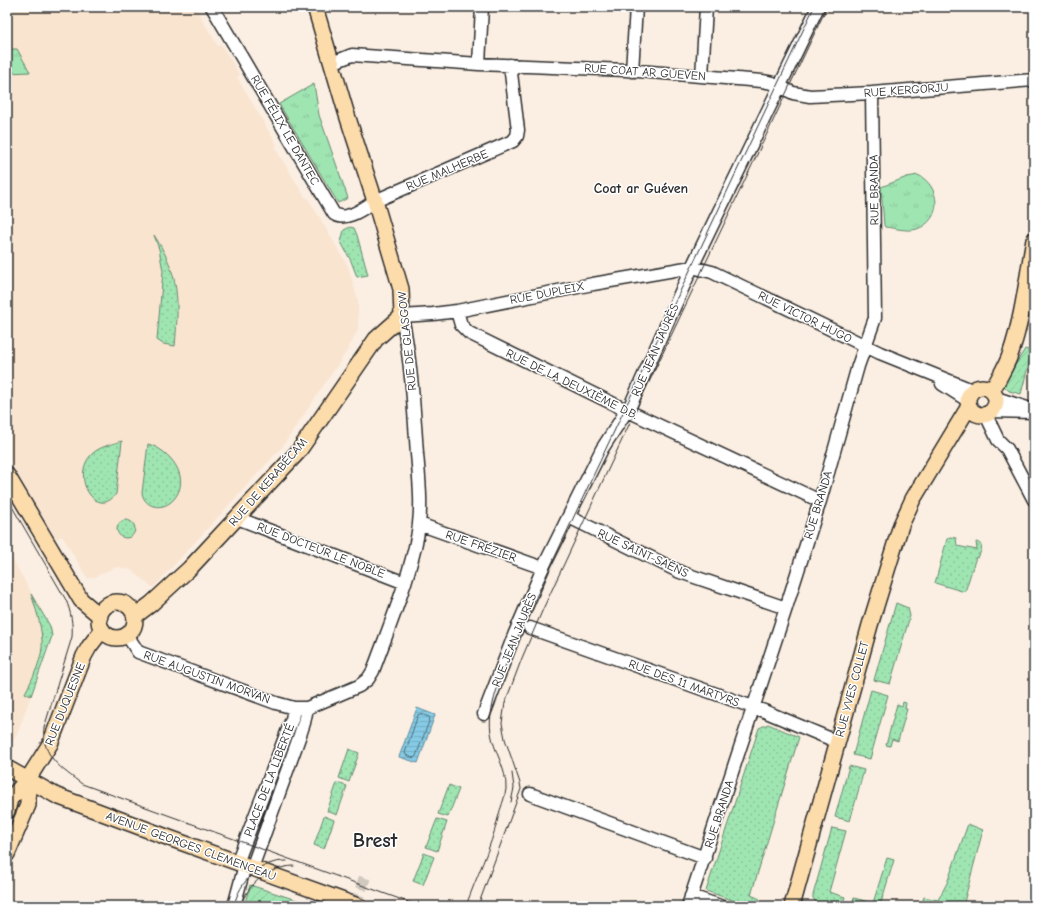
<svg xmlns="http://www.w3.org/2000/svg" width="1041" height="913" viewBox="0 0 1041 913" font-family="'Comic Neue',sans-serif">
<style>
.built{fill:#f9e4d0}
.grass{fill:url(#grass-dots);stroke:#65886e}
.park{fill:url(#park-tufts);stroke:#65886e}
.garden{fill:url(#garden-furrows);stroke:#65886e}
.water{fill:url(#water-rules);stroke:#618b9b}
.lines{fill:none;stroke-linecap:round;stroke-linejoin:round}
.shore{stroke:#4f6b76;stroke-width:1}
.minor-tunnel{stroke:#d1c8be;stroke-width:12;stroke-dasharray:12 6;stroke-linecap:butt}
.minor-casing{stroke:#2b2b2b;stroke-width:15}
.major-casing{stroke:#2b2b2b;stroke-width:18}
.minor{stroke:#fff;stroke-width:12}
.major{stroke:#fddcac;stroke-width:15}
.tram{stroke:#2b2b2b;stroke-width:1}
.labels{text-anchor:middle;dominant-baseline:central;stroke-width:3;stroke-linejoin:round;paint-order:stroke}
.street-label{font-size:12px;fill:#2b2b2b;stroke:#fff}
.quarter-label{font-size:14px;font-weight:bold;fill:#2b2b2b;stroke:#fff}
.town-label{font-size:20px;font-weight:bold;fill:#2b2b2b;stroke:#fff}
</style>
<defs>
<pattern id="grass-dots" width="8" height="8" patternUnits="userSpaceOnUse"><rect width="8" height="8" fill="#9fe5b2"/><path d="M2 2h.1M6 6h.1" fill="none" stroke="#89c599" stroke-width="1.8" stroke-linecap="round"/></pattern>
<pattern id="park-tufts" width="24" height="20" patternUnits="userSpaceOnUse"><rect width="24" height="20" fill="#9fe5b2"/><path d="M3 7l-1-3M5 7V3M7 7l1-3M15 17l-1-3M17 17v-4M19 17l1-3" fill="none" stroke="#89c599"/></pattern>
<pattern id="garden-furrows" width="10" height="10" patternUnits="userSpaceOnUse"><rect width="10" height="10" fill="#9fe5b2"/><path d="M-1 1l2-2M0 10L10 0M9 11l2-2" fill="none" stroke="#89c599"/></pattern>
<pattern id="water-rules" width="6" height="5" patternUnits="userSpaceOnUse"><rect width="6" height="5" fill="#85cbe6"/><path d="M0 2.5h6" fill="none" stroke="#73aec5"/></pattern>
</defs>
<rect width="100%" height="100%" fill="#fbefe3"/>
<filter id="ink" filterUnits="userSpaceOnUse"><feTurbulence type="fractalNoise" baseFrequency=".025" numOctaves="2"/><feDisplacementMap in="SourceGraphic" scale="8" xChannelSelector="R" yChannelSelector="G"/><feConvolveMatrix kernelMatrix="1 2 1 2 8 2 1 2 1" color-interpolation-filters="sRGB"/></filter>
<g filter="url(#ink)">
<path class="built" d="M7,7h188l23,39 3,-2 19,31 -3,2 40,68 -2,3 30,49 3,1 40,68 10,34v30l-11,21 -65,96 -128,140h-2l-21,-17 -12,-3 -6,1 -18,9h-3l-4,2 -26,-43 -6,3 -49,-82z
M7,550l40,70 5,9v7l-34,96 -6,11 -5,1z"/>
<path class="grass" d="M350,227l4,1 3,7 11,40 -11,2 -6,-16 -10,-19 3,-12z
M154,235c26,40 25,65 21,111l-12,-2 -6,-4 6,-69 -4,-22z
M122,441l-6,53c-19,26 -46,-16 -25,-39 7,-8 21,-11 31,-14z
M148,444c22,6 44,34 26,55 -10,12 -29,10 -32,-6z
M117 529a9 9 0 1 1 18 0a9 9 0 1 1-18 0Z
M950,537l6,1 1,8 20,4 -1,-8c9,2 5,9 2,16l-2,-1 -11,35 -30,-9 12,-44z
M31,594l19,32 2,10 -21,60 -6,-3c7,-13 19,-37 17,-53 -1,-16 -6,-31 -11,-46z
M896,603l12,5 2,8 -20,68 -16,-4z
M871,690l17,5 -18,64 -17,-4z
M903,702l3,1 -1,6h2l-9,32 -6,-2 -2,7 -4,-1 11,-41 5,2z
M768,724l31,13 -48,158 9,4 -3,7h-8l-43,-15 53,-163z
M349,749l10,4 -10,29 -10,-4z
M849,766l15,4 -14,51 -15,-4z
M337,783l10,3 -10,29 -10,-4z
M449,785l10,4 -11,28 -10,-3z
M324,816l10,4 -10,29 -10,-4z
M437,819l10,3 -10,29 -11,-4z
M968,824l15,6 -20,76h-42l3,-9 14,3 9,-17z
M832,828l14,3 -17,61 16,5 -3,9h-23l-6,-8v-3z
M424,853l10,4 -11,28 -10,-4z
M887,858l7,2 -14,46h-28l2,-8 19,5z"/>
<path class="park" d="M7,49h10l13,23 -20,1v-15h-3z
M314,84l5,31 29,83 -10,5 -59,-99z
M918,175c23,11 25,45 -1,54 -10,3 -22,-1 -32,-2l-1,-2 -3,-38 26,-10z"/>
<path class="garden" d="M1025,349l6,2v4l-10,39 -12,-3 -6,-6z
M250,885l65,21h-71z"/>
<path class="water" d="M417,708l18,7 -17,48 -19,-6z"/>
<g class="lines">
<path class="shore" d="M421,714l8,3 1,2 -14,37 -2,2 -8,-3 -1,-2 13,-38z"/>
<path class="minor-tunnel" d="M355,906l11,-32"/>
<g class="minor-casing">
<path id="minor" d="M212,7l122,207c12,8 30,-6 41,-13l138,-60 4,-5 1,-6 -8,-65
M332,63l20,-8 127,9 147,6 136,11 11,2 20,10 17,3 62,-3 162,-13
M479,64l3,-57
M632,71l4,-64
M702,76l4,-69
M457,311l4,14 8,8 159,78 192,90
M942,384l25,16
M996,398l31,10
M992,411l42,1
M986,415l12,25 9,9 27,51
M569,517l111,55 106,36
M237,518l168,65
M419,524l124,44
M530,628l234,83 74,31
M127,635l11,17 138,51 18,5h13l52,-22 9,-7 5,-8c15,-41 32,-82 42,-124 8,-32 5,-60 2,-93 -3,-46 -6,-93 -15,-138l31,-2 24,-3 136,-27 99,-17 20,5 168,81 92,37
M484,714l31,-81 28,-65 59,-119 29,-45 61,-137 126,-260
M530,794l175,64
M237,863l55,-144 2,-11
M252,868l48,-133 4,-12 3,-15
M691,896l29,10
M234,906l11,-41
M688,906l98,-298 34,-107 38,-135 17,-48 -3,-225"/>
</g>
<g class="major-casing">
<path id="major" d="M968 401a14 14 0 1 1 28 0a14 14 0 1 1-28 0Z
M992,391c6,-12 14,-24 18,-36 13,-37 17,-77 24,-115
M7,475l74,125 19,16
M99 620a18 18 0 1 1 36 0a18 18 0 1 1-36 0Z
M135,616l16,-12 39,-36 108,-116 78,-113 26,-23 -1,-27 -26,-88 -29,-89 -31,-105
M7,768l50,28 115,43 186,67
M7,811l3,-12 18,-20 22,-35 34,-88 5,-9 13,-17
M7,854l21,-49v-26
M792,906l78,-281 31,-100 12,-26 55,-91"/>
</g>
<use href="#minor" class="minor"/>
<use href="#major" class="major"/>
<path class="tram" d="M7,498l59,102c5,12 7,24 6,37l-28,91c-3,28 18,41 38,56l337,122
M511,802l3,-14 -2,-15
M234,906c5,-25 27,-46 53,-45
M240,906c9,-23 28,-39 54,-40
M466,906c10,-29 25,-58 32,-88 2,-10 7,-19 8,-29 1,-20 -12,-37 -15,-56 -6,-31 25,-91 38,-121l285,-605
M478,906l43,-117 -1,-6 -15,-44 -3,-16 3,-20 17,-45 21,-49 99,-212 185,-390"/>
</g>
</g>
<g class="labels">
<g class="street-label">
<text transform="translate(645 72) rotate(4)">RUE COAT AR GUEVEN</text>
<text transform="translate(906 90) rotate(-4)">RUE KERGORJU</text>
<text transform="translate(285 130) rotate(60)">RUE FÉLIX LE DANTEC</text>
<text transform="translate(447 170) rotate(-23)">RUE MALHERBE</text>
<text transform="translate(874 190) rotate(-91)">RUE BRANDA</text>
<text transform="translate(547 293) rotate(-11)">RUE DUPLEIX</text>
<text transform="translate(805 317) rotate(26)">RUE VICTOR HUGO</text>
<text transform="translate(407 341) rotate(-96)">RUE DE GLASGOW</text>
<text transform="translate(655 350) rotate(-66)">RUE JEAN JAURÈS</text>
<text transform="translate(572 384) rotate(26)">RUE DE LA DEUXIÈME D.B.</text>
<text transform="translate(268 482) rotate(-49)">RUE DE KERABÉCAM</text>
<text transform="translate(818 505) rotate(-73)">RUE BRANDA</text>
<text transform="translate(481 546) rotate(19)">RUE FRÉZIER</text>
<text transform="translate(321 550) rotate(21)">RUE DOCTEUR LE NOBLE</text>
<text transform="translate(643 553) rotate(25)">RUE SAINT-SAËNS</text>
<text transform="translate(514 640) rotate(-68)">RUE JEAN JAURÈS</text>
<text transform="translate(207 677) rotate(20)">RUE AUGUSTIN MORVAN</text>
<text transform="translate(684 683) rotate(20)">RUE DES 11 MARTYRS</text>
<text transform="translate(852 689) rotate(-75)">RUE YVES COLLET</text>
<text transform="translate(65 704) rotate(-68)">RUE DUQUESNE</text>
<text transform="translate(269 780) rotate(-69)">PLACE DE LA LIBERTÉ</text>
<text transform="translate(719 814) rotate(-72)">RUE BRANDA</text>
<text transform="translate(191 846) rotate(20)">AVENUE GEORGES CLEMENCEAU</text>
</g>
<g class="quarter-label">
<text x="641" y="188">Coat ar Guéven</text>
</g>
<g class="town-label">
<text x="375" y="840">Brest</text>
</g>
</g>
<rect width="1041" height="913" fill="none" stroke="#fff" stroke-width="24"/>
<rect x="12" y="12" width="1017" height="889" fill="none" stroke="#2b2b2b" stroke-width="1.5" filter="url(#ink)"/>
</svg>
